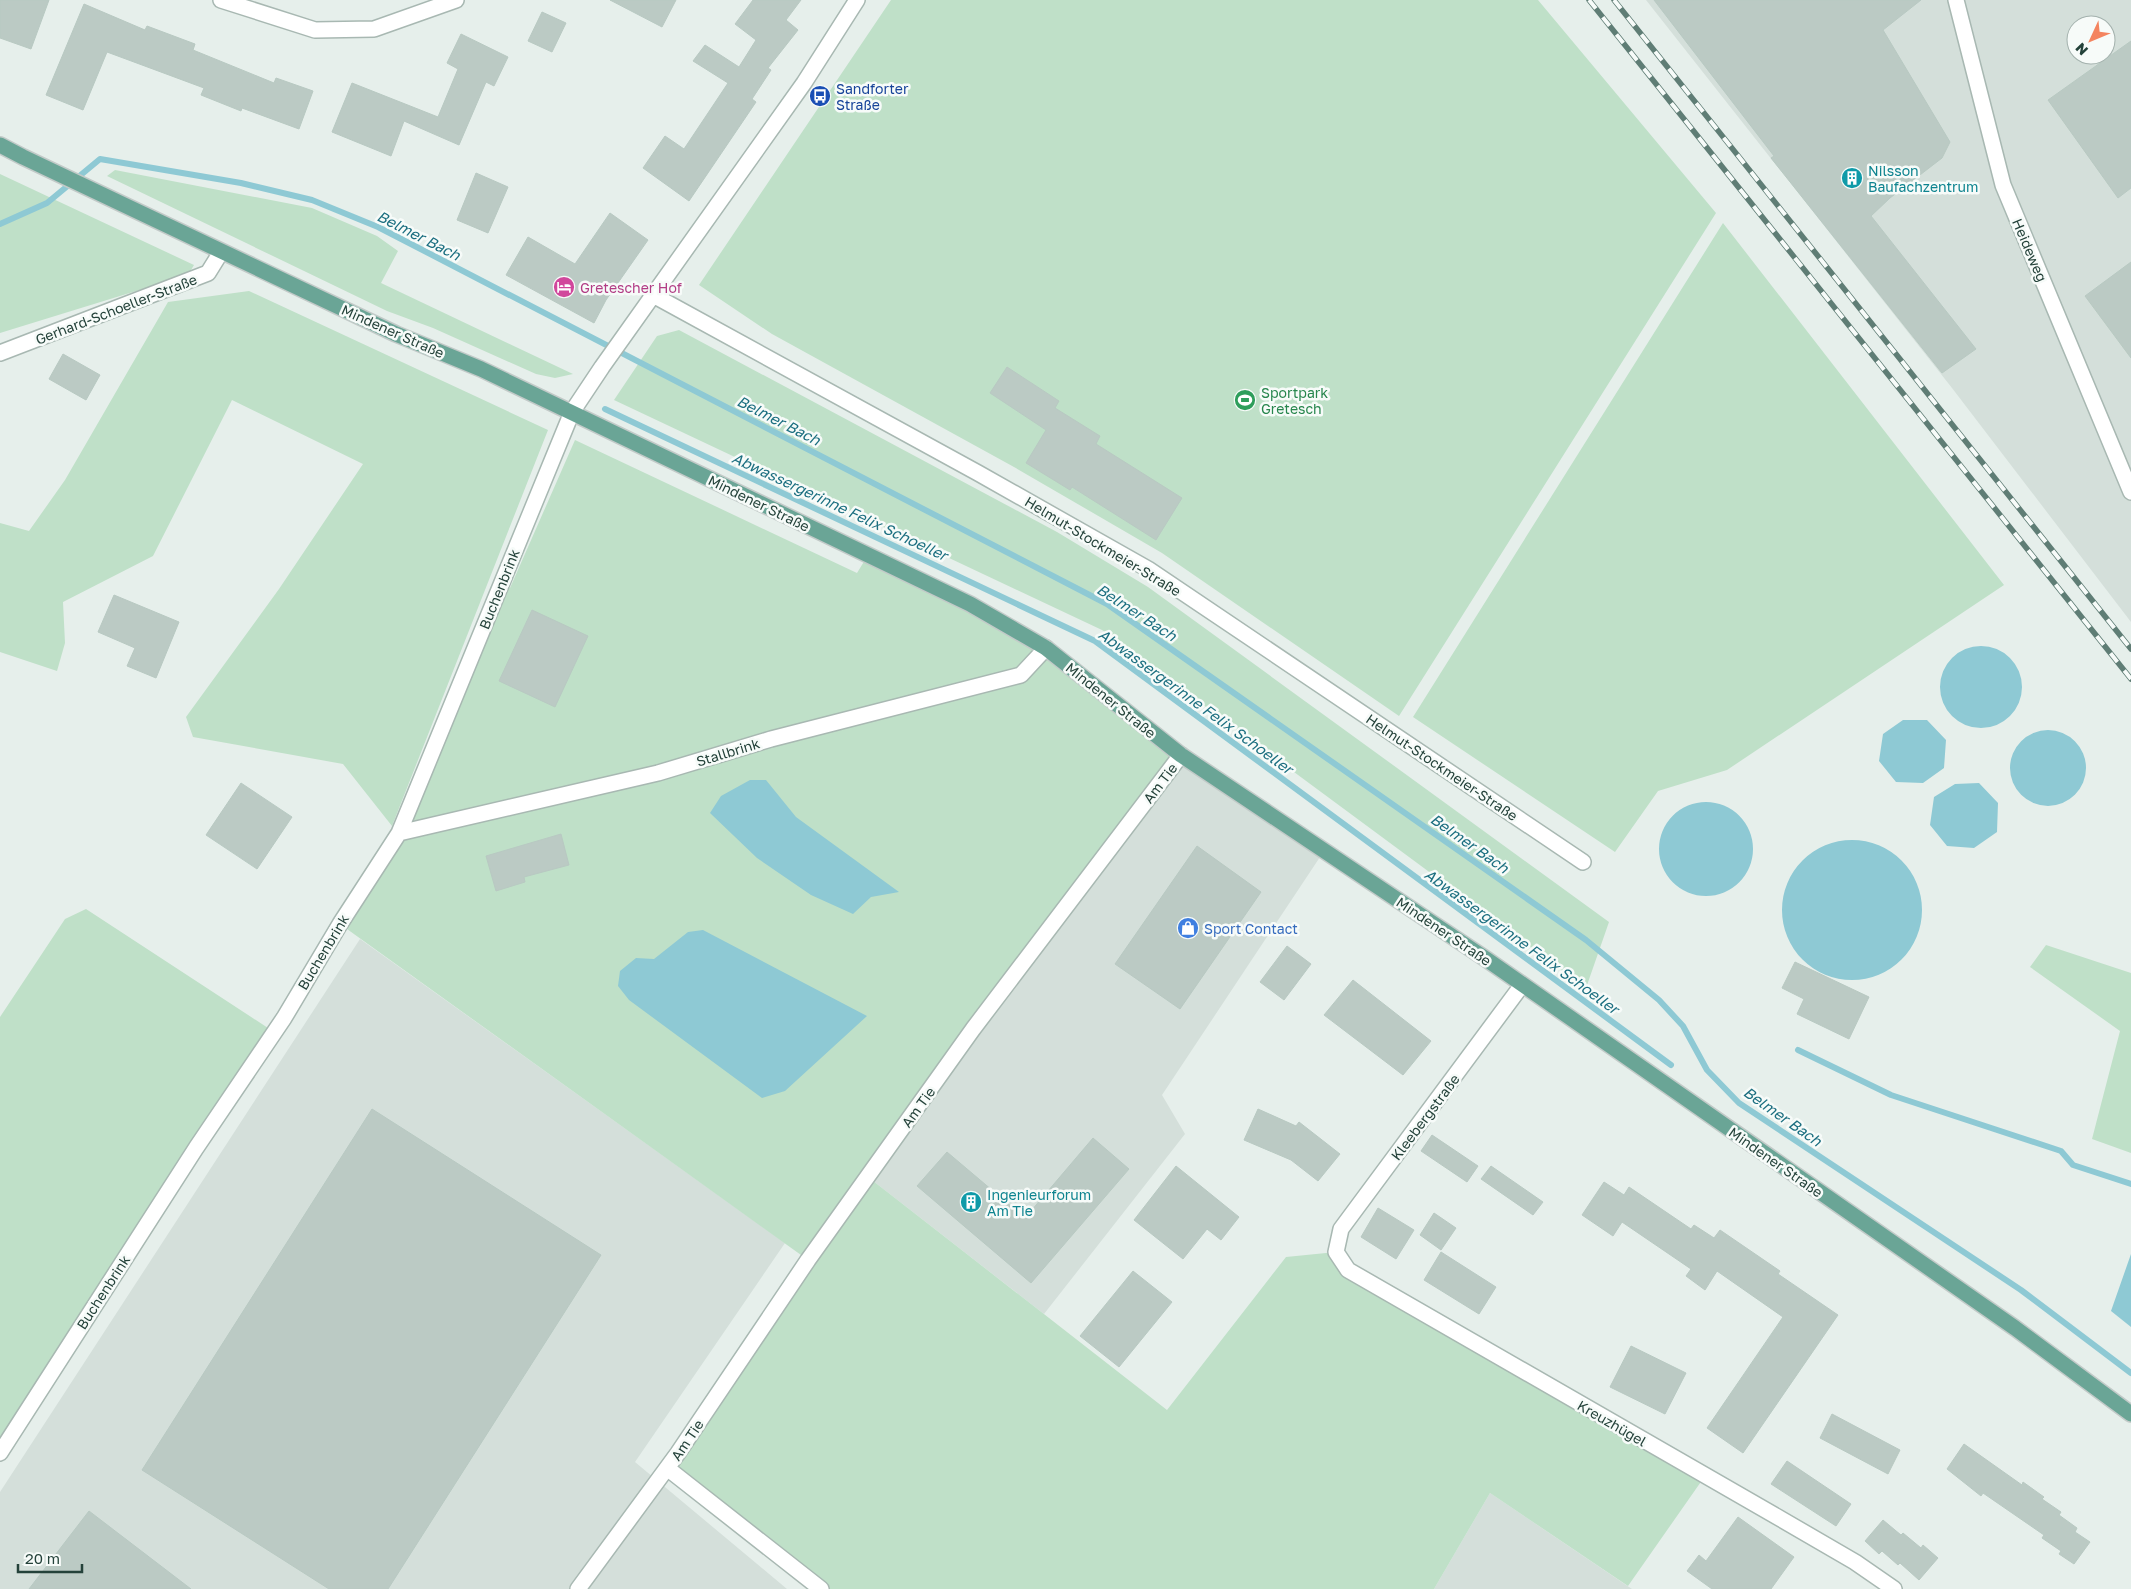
<svg xmlns="http://www.w3.org/2000/svg" width="2131" height="1589" viewBox="0 0 2131 1589" font-family="'Golos Text',sans-serif">
<style>
.built{fill:#d4dfda;fill-rule:evenodd}
.green{fill:#bfe0c8}
.water{fill:#8ec9d4}
.lines{fill:none;stroke-linecap:round;stroke-linejoin:round}
.stream{stroke:#8ec9d4;stroke-width:6}
.building{fill:#bbcac4;stroke:#b8c9c2}
.minor-casing{stroke:#a8b8b2;stroke-width:18}
.major-casing{stroke:#c2cac8;stroke-width:18}
.minor{stroke:#fff;stroke-width:15}
.major{stroke:#6aa596;stroke-width:15}
.rail-casing{stroke:#5f7d75;stroke-width:5.5}
.rail{stroke:#f7fbf9;stroke-width:4;stroke-dasharray:11;stroke-linecap:butt}
.labels{text-anchor:middle;dominant-baseline:central;stroke-width:5;stroke-linejoin:round;paint-order:stroke}
.transit-label{font-size:14px;fill:#164399;stroke:#f7fbf9;text-anchor:start}
.culture-label{font-size:14px;fill:#0d838f;stroke:#f7fbf9;text-anchor:start}
.street-label{font-size:14px;fill:#24423a;stroke:#f7fbf9}
.hotel-label{font-size:14px;fill:#b23c85;stroke:#f7fbf9;text-anchor:start}
.leisure-label{font-size:14px;fill:#27864d;stroke:#f7fbf9;text-anchor:start}
.shop-label{font-size:14px;fill:#366cbe;stroke:#f7fbf9;text-anchor:start}
.water-label{font-size:15px;font-style:italic;fill:#1c6f80;stroke:#f7fbf9}
</style>
<rect width="100%" height="100%" fill="#e6efeb"/>
<path class="built" d="M1646,0h485v622l-179,-234zM2076,25h30v30h-30z
M1181,755l143,96 -162,244 23,39 -141,180 -176,-137z
M360,939l425,304 -150,219 152,127h-787v-97z
M1490,1493l142,96h-198z"/>
<path class="green" d="M891,0h647l178,213 -317,503 -237,-163 -148,-86 -242,-133 -73,-49z
M115,170l197,38 65,28 21,15 -17,32 192,91 -18,4 -19,-4 -103,-46 -46,-17 -280,-135z
M0,174l194,91 -6,10 -188,58z
M1723,223l281,362 -277,185 -69,21 -43,61 -202,-135z
M249,291l299,139 -156,396 -49,-62 -150,-27 -7,-20 93,-128 84,-125 -131,-64 -79,156 -90,46 2,41 -8,28 -57,-19v-129l29,8 36,-51 103,-178z
M679,330l378,202 91,55 461,335 -23,66 -484,-358 -488,-230 43,-64z
M575,440l282,133 11,-18 178,93 135,107 -313,422 299,233 119,-153 50,-5 12,18 357,206 -77,110 -138,-93 -56,96h-613l-154,-121 141,-208 -468,-336 59,-91 101,-249 10,4z
M86,909l182,119 -268,411v-422l65,-98z
M2046,945l85,28v180l-39,-14 28,-108 -90,-64z"/>
<path class="water" d="M1940 687a41 41 0 1 1 82 0a41 41 0 1 1-82 0Z
M1903,720h24l19,20 -2,28 -21,15 -27,-1 -17,-21 4,-27z
M2010 768a38 38 0 1 1 76 0a38 38 0 1 1-76 0Z
M750,780h16l30,37 103,75 -28,5 -18,17 -42,-19 -54,-37 -47,-45 11,-17z
M1979,783l19,20 -1,29 -23,16 -27,-2 -17,-21 4,-28 21,-13z
M1659 849a47 47 0 1 1 94 0a47 47 0 1 1-94 0Z
M1782 910a70 70 0 1 1 140 0a70 70 0 1 1-140 0Z
M703,930l164,86 -82,75 -23,7 -133,-98 -11,-14 2,-15 16,-13 18,1 34,-27z
M2131,1254v73l-20,-16z"/>
<g class="lines">
<path class="stream" d="M0,224l47,-21 53,-44 141,24 71,17 66,27 729,377 479,336 73,60 24,26 24,44 32,33 282,187 110,83
M605,409l490,232 576,424
M1798,1050l93,45 170,56 12,14 58,19"/>
</g>
<path class="building" d="M0,0h49l-18,49 -31,-11z
M610,0h66l-14,27z
M753,0h48l-15,20 12,10 -30,38 3,2 -19,29 4,3 -67,99 -46,-33 22,-32 19,13 44,-66 -35,-22 12,-16 34,22 17,-27 -21,-16z
M1654,0h267l-38,30 67,112 -8,16 -52,40 -19,18 105,133 -34,24 -171,-215 3,-2z
M84,4l61,26 2,-4 48,18 -2,6 81,33 2,-5 37,13 -14,38 -57,-21 -1,3 -40,-16 3,-7 -97,-36 -24,58 -37,-15z
M542,12l24,11 -14,29 -24,-11z
M461,34l47,23 -14,29 -8,-4 -27,63 -55,-24 -13,35 -59,-24 20,-49 86,34 20,-48 -11,-6z
M2131,41v147l-13,10 -70,-98z
M476,173l32,14 -20,46 -31,-13z
M610,213l38,27 -42,60 -12,23 -88,-48 22,-38 47,27z
M2131,262v96l-46,-62z
M63,354l37,21 -14,25 -37,-21z
M1007,367l52,34 -4,7 45,28 -4,8 86,54 -26,42 -84,-53 -2,3 -44,-27 20,-33 -56,-37z
M114,595l65,27 -23,56 -29,-12 8,-18 -37,-16z
M532,610l56,26 -33,71 -56,-26z
M241,783l51,34 -35,52 -51,-34z
M561,834l8,31 -45,12 1,5 -29,9 -10,-35z
M1197,846l64,46 -81,117 -65,-45z
M1287,946l24,18 -27,36 -24,-18z
M1795,962l74,35 -20,42 -52,-25 7,-15 -22,-11z
M1353,980l78,61 -28,34 -79,-60z
M372,1109l229,146 -213,334h-59l-187,-119z
M1258,1109l38,17 3,-4 41,32 -22,27 -27,-21 -47,-20z
M1432,1135l46,31 -11,16 -46,-31z
M1093,1138l36,31 -98,114 -114,-97 30,-34 78,66z
M1176,1166l63,51 -18,23 -14,-11 -24,30 -49,-39z
M1491,1166l52,36 -10,13 -52,-36z
M1604,1182l20,13 5,-8 62,42 3,-4 20,13 6,-8 60,41 -2,3 60,41 -95,138 -36,-25 76,-111 -66,-46 -12,19 -19,-14 5,-7 -69,-47 -9,14 -31,-21z
M1378,1208l36,22 -18,29 -35,-22z
M1434,1213l22,15 -15,22 -21,-15z
M1441,1252l55,35 -17,27 -55,-34z
M1133,1271l39,31 -53,65 -39,-31z
M1631,1346l55,27 -21,41 -55,-27z
M1832,1414l68,36 -12,24 -68,-36z
M1964,1444l58,41 1,-3 21,15 -2,2 19,13 -2,3 18,13 -2,4 15,10 -16,22 -15,-10 2,-3 -19,-13 2,-3 -61,-42 -2,3 -34,-27z
M1787,1461l64,43 -15,22 -65,-42z
M89,1511l102,78h-162z
M1738,1517l56,40 -23,32h-59l-25,-18 12,-16 7,6z
M1883,1520l18,15 2,-2 18,15 2,-3 15,13 -19,22 -19,-17 -2,2 -16,-14 -3,3 -14,-13z"/>
<g class="lines">
<g class="minor-casing">
<path id="minor" d="M221,0l94,30 59,-1 82,-29
M1956,0l47,185 128,307
M653,295l325,178 170,96 435,293
M0,353l208,-80 13,-21
M399,833l259,-60 113,-34 250,-64 25,-27
M1522,985l-181,244 -5,23 12,18 433,249 74,43 39,27
M0,1453l196,-305 88,-130 56,-94 59,-91 173,-421 30,-45 202,-284 53,-83
M667,1468l154,121
M578,1589l100,-136 130,-193 165,-231 208,-274"/>
</g>
<g class="major-casing">
<path id="major" d="M0,145l23,12 373,177 85,35 489,235 76,44 135,107 305,204 529,369 116,86"/>
</g>
<use href="#minor" class="minor"/>
<use href="#major" class="major"/>
<g class="rail-casing">
<path id="rail" d="M1589,0l542,679
M1614,0l517,649"/>
</g>
<use href="#rail" class="rail"/>
</g>
<defs>
<g id="bus-disc" transform="scale(1.125)"><circle r="9.5" fill="#1a4fb4" stroke="#f7fbf9"/><path d="M-5-6H5V4H4V6H2V4H-2V6H-4V4H-5ZM-3.5-4V0h7V-4ZM-3.5 1.2v1.5H-2V1.2ZM2 1.2v1.5H3.5V1.2Z" fill="#fff"/></g>
<g id="building-disc" transform="scale(1.125)"><circle r="9.5" fill="#0f9aa8" stroke="#f7fbf9"/><path d="M-4-6H4V6H1V3H-1V6H-4ZM-2.5-4.3h1.7v1.8h-1.7ZM.8-4.3h1.7v1.8H.8ZM-2.5-1h1.7V.8h-1.7ZM.8-1h1.7V.8H.8Z" fill="#fff"/></g>
<g id="hotel-disc" transform="scale(1.125)"><circle r="9.5" fill="#d1479c" stroke="#f7fbf9"/><path d="M-6-4.5h1.5V1H6V5H4.5V3h-9V5H-6ZM-4 0a1.8 1.8 0 1 1 3.6 0ZM.5 0V-2.5h3Q6-2.5 6 0Z" fill="#fff"/></g>
<g id="stadium-disc" transform="scale(1.125)"><circle r="9.5" fill="#2e9e5b" stroke="#f7fbf9"/><path d="M0-5a6.5 5 0 1 0 0 10a6.5 5 0 1 0 0-10ZM-3.5-1.8h7v3.6h-7Z" fill="#fff"/></g>
<g id="shop-disc" transform="scale(1.125)"><circle r="9.5" fill="#3f7fe0" stroke="#f7fbf9"/><path d="M-5-2.5h2.3a2.7 3.5 0 0 1 5.4 0H5L5.5 6h-11ZM-1.5-2.5h3a1.5 2.3 0 0 0-3 0Z" fill="#fff"/></g>
</defs>
<g fill-rule="evenodd">
<use href="#bus-disc" x="820" y="96"/>
<use href="#building-disc" x="1852" y="178"/>
<use href="#hotel-disc" x="564" y="287"/>
<use href="#stadium-disc" x="1245" y="400"/>
<use href="#shop-disc" x="1188" y="928"/>
<use href="#building-disc" x="971" y="1202"/>
</g>
<g class="labels">
<g class="transit-label">
<text x="836" y="88">Sandforter<tspan x="836" dy="16">Straße</tspan></text>
</g>
<g class="culture-label">
<text x="1868" y="170">Nilsson<tspan x="1868" dy="16">Baufachzentrum</tspan></text>
<text x="987" y="1194">Ingenieurforum<tspan x="987" dy="16">Am Tie</tspan></text>
</g>
<g class="street-label">
<text transform="translate(2030 250) rotate(67)">Heideweg</text>
<text transform="translate(116 309) rotate(-21)">Gerhard-Schoeller-Straße</text>
<text transform="translate(393 331) rotate(24)">Mindener Straße</text>
<text transform="translate(759 503) rotate(26)">Mindener Straße</text>
<text transform="translate(1103 546) rotate(31)">Helmut-Stockmeier-Straße</text>
<text transform="translate(499 589) rotate(-68)">Buchenbrink</text>
<text transform="translate(1111 700) rotate(39)">Mindener Straße</text>
<text transform="translate(728 752) rotate(-17)">Stallbrink</text>
<text transform="translate(1442 767) rotate(34)">Helmut-Stockmeier-Straße</text>
<text transform="translate(1160 783) rotate(-53)">Am Tie</text>
<text transform="translate(1444 931) rotate(34)">Mindener Straße</text>
<text transform="translate(323 952) rotate(-59)">Buchenbrink</text>
<text transform="translate(918 1107) rotate(-54)">Am Tie</text>
<text transform="translate(1425 1117) rotate(-53)">Kleebergstraße</text>
<text transform="translate(1776 1162) rotate(35)">Mindener Straße</text>
<text transform="translate(103 1292) rotate(-57)">Buchenbrink</text>
<text transform="translate(1612 1423) rotate(30)">Kreuzhügel</text>
<text transform="translate(687 1440) rotate(-56)">Am Tie</text>
</g>
<g class="hotel-label">
<text x="580" y="287">Gretescher Hof</text>
</g>
<g class="leisure-label">
<text x="1261" y="392">Sportpark<tspan x="1261" dy="16">Gretesch</tspan></text>
</g>
<g class="shop-label">
<text x="1204" y="928">Sport Contact</text>
</g>
<g class="water-label">
<text transform="translate(419 235) rotate(27)">Belmer Bach</text>
<text transform="translate(779 420) rotate(27)">Belmer Bach</text>
<text transform="translate(840 506) rotate(25)">Abwassergerinne Felix Schoeller</text>
<text transform="translate(1137 612) rotate(33)">Belmer Bach</text>
<text transform="translate(1196 701) rotate(36)">Abwassergerinne Felix Schoeller</text>
<text transform="translate(1470 843) rotate(35)">Belmer Bach</text>
<text transform="translate(1522 941) rotate(36)">Abwassergerinne Felix Schoeller</text>
<text transform="translate(1783 1116) rotate(35)">Belmer Bach</text>
</g>
</g>
<g transform="translate(2091 40) rotate(226)"><circle r="24" fill="#f7fbf9" stroke="#a3b1ad"/>
<path d="M0-4L9 19L0 12L-9 19Z" fill="#f4845f"/>
<text y="-8" font-size="14" font-weight="bold" text-anchor="middle" fill="#24423a">N</text>
</g>
<path d="M18 1564v8h64v-8" fill="none" stroke="#24423a" stroke-width="2.5"/>
<text x="25" y="1564" font-size="15" fill="#24423a" stroke="#f7fbf9" stroke-width="4" paint-order="stroke">20 m</text>
</svg>
